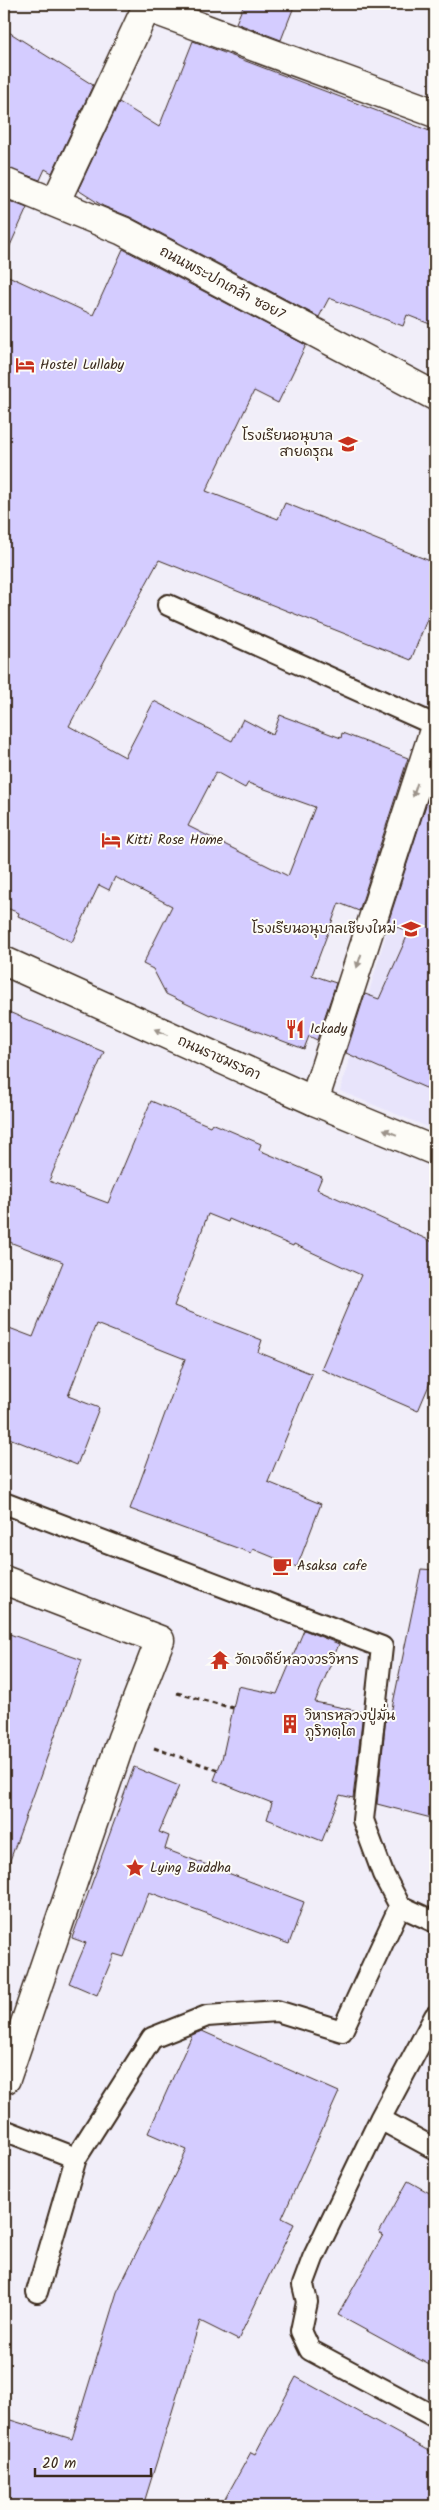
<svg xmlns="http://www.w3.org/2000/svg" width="439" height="2510" viewBox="0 0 439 2510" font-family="Kalam,'Playpen Sans Thai',sans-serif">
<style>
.built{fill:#e8e4fb}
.building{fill:#d4ccff;stroke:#3b2a1e;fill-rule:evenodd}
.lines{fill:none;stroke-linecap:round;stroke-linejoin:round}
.service-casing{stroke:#3b2a1e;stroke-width:24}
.pedestrian-casing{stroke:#3b2a1e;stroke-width:31}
.minor-casing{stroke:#3b2a1e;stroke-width:31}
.tertiary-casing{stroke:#3b2a1e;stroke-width:31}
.path{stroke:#3b2a1e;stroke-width:3;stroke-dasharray:5 4;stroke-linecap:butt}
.service{stroke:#fdfcf7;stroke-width:20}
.pedestrian{stroke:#fdfcf7;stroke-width:28}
.minor{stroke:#fdfcf7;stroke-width:28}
.tertiary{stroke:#fdfcf7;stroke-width:28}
.oneway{fill:#9c938a}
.labels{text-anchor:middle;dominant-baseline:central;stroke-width:4;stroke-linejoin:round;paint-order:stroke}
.street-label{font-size:14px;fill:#3b2a1e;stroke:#fdfcf7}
.poi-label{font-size:14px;fill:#3b2a1e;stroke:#fdfcf7;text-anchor:start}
</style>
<rect width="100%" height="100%" fill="#f1eef9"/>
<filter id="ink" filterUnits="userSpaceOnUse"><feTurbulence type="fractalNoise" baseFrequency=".02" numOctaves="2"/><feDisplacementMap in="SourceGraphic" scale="10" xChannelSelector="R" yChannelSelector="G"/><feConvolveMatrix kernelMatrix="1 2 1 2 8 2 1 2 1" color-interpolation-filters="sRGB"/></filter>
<g filter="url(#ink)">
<path class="built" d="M435,767v363l-95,-39z"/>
<path class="building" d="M244,4h51l-14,36 -45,-17z
M4,29l89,56 -41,88 -7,-4 -5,11 -36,-13z
M193,41l242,92v193l-28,-11 -4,11 -74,-28 -10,19 -189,-100 -27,-11 -25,-16 41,-88 40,25z
M4,199l23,9 -23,51z
M123,249l183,96 -28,58 -24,-12 -48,100 72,28 7,-16 150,60v36l-24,61 -252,-100 -90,166 56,31 29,-56 78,40 11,-22 30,16 7,-20 61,23 1,-5 66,25 -49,153 -20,-8 -27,72 24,8 -19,57 -8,-4 -5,13 -93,-35 -1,1 -44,-21 -13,-25 -10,-5 29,-58 -57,-29 -6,13 -10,-5 -27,57 -54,-26 1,-3 -15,-6v-633l89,41zM216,772l29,16 3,-5 67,24 -27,69 -100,-50z
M435,777v315l-89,-39 19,-59 14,5 30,-67 -21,-9z
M4,1010l100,42 -55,129 59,22 43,-102 59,25 2,-3 49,21 -2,6 63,27 -5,12 118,54v128l-17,40 -97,-42 40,-94 -67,-31 -1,2 -64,-27 -1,3 -20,-8 -34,92 88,34 -4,12 54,22 -44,108 53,22 -24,63 -44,-18 -2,4 -121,-44 55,-150 -89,-35 -28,72 31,12 -22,57 -73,-29v-110l29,11 30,-75 -59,-22z
M421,1569l14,1v249l-58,-15 9,-87 4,1z
M304,1630l35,14 -24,58 48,10 -10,86 -13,-3 -18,46 -55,-22 5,-16 -58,-23 8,-21 16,-73 39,8z
M4,1632l78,28 -74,206 -4,-1z
M134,1767l45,19 -20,46 10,4 -4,13 139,53 -15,42 -140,-52 -25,65 -10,-3 -17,41 -28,-12 17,-40 -14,-5z
M202,2031l137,61 -57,126 12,6 -56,116 -38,-19 -57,185h-139v-88l68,21 45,-147 70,-142 -39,-17 44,-98z
M408,2181l27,15v172l-97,-53 45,-80 -4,-2z
M296,2377l139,77v52h-214l30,-54 4,2z"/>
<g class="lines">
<g class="service-casing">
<path id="service" d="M168,605l267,120
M4,1503l378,144 -19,173 20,54 17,32 35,16
M435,2016l-55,103 -67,139 -10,27 4,17 -6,29 9,19 125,67
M380,2119l55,30
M4,2130l72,28
M37,2292l39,-134 76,-120 55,-22 70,-5 65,20 58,-125"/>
</g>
<g class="pedestrian-casing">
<path id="pedestrian" d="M4,1580l156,60 -38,98 -116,341 -2,-1"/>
</g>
<g class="minor-casing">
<path id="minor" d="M146,7l289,106
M4,182l119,49 312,165
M55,203l93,-199
M314,1101l121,-374"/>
</g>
<g class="tertiary-casing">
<path id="tertiary" d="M4,961l310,140 121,50"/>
</g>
<path class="path" d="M177,1693l56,15
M154,1748l64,22"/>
<use href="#service" class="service"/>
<use href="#pedestrian" class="pedestrian"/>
<use href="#minor" class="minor"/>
<use href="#tertiary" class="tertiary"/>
</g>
<defs><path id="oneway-solid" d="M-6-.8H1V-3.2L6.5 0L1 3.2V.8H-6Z" transform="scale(1.25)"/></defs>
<g class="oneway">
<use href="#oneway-solid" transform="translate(415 790) rotate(108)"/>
<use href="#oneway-solid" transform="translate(359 961) rotate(108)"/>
<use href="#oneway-solid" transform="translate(161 1032) rotate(-156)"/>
<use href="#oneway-solid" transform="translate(390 1132) rotate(-157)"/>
</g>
</g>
<defs>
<g id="hotel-bare" transform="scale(1.5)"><path d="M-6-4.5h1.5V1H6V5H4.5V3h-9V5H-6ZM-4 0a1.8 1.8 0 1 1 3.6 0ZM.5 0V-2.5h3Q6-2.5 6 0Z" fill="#c8321e" stroke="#fdfcf7" stroke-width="2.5" paint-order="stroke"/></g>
<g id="school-bare" transform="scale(1.5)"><path d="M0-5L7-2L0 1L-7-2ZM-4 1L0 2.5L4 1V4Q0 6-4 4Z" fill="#c8321e" stroke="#fdfcf7" stroke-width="2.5" paint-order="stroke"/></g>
<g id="restaurant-bare" transform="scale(1.5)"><path d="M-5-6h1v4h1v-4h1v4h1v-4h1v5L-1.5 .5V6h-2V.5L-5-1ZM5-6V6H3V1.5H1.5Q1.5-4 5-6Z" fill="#c8321e" stroke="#fdfcf7" stroke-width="2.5" paint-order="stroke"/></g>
<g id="cafe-bare" transform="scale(1.5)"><path d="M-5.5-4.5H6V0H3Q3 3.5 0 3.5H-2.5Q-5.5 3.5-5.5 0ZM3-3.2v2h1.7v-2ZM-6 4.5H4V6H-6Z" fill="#c8321e" stroke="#fdfcf7" stroke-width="2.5" paint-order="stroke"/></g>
<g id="temple-bare" transform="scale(1.5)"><path d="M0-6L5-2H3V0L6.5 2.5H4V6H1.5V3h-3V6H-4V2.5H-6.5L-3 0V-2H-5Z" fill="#c8321e" stroke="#fdfcf7" stroke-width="2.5" paint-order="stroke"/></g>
<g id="building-bare" transform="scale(1.5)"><path d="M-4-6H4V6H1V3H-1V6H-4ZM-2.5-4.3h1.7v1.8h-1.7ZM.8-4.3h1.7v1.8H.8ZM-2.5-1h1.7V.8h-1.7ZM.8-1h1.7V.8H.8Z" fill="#c8321e" stroke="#fdfcf7" stroke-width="2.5" paint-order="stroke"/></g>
<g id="sight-bare" transform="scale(1.5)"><path d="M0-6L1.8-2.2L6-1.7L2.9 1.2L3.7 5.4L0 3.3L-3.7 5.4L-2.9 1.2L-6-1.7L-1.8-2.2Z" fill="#c8321e" stroke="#fdfcf7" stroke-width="2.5" paint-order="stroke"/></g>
</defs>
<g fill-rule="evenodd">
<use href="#hotel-bare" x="25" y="365"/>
<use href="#school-bare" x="348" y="444"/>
<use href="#hotel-bare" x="111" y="840"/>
<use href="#school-bare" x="411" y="929"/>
<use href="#restaurant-bare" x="295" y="1029"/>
<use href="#cafe-bare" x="282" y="1566"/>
<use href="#temple-bare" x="220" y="1660"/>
<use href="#building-bare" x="290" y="1724"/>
<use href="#sight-bare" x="135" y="1868"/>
</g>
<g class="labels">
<g class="street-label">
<text transform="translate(222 283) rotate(28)">ถนนพระปกเกล้า ซอย7</text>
<text transform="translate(219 1058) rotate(24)">ถนนราชมรรคา</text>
</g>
<g class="poi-label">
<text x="40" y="365">Hostel Lullaby</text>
<text x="333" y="436" text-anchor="end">โรงเรียนอนุบาล<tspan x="333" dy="16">สายดรุณ</tspan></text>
<text x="126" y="840">Kitti Rose Home</text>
<text x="396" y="929" text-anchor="end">โรงเรียนอนุบาลเชียงใหม่</text>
<text x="310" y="1029">Ickady</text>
<text x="297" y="1566">Asaksa cafe</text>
<text x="235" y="1660">วัดเจดีย์หลวงวรวิหาร</text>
<text x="305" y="1716">วิหารหลวงปู่มั่น<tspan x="305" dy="16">ภูริทตฺโต</tspan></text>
<text x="150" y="1868">Lying Buddha</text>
</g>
</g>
<rect width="439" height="2510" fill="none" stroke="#fdfcf7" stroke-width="20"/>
<rect x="10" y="10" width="419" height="2490" fill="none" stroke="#3b2a1e" stroke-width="2" filter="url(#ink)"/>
<path d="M35 2468v8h116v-8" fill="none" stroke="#3b2a1e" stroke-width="2.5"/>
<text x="42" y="2468" font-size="15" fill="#3b2a1e" stroke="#fdfcf7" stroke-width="4" paint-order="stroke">20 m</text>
</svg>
